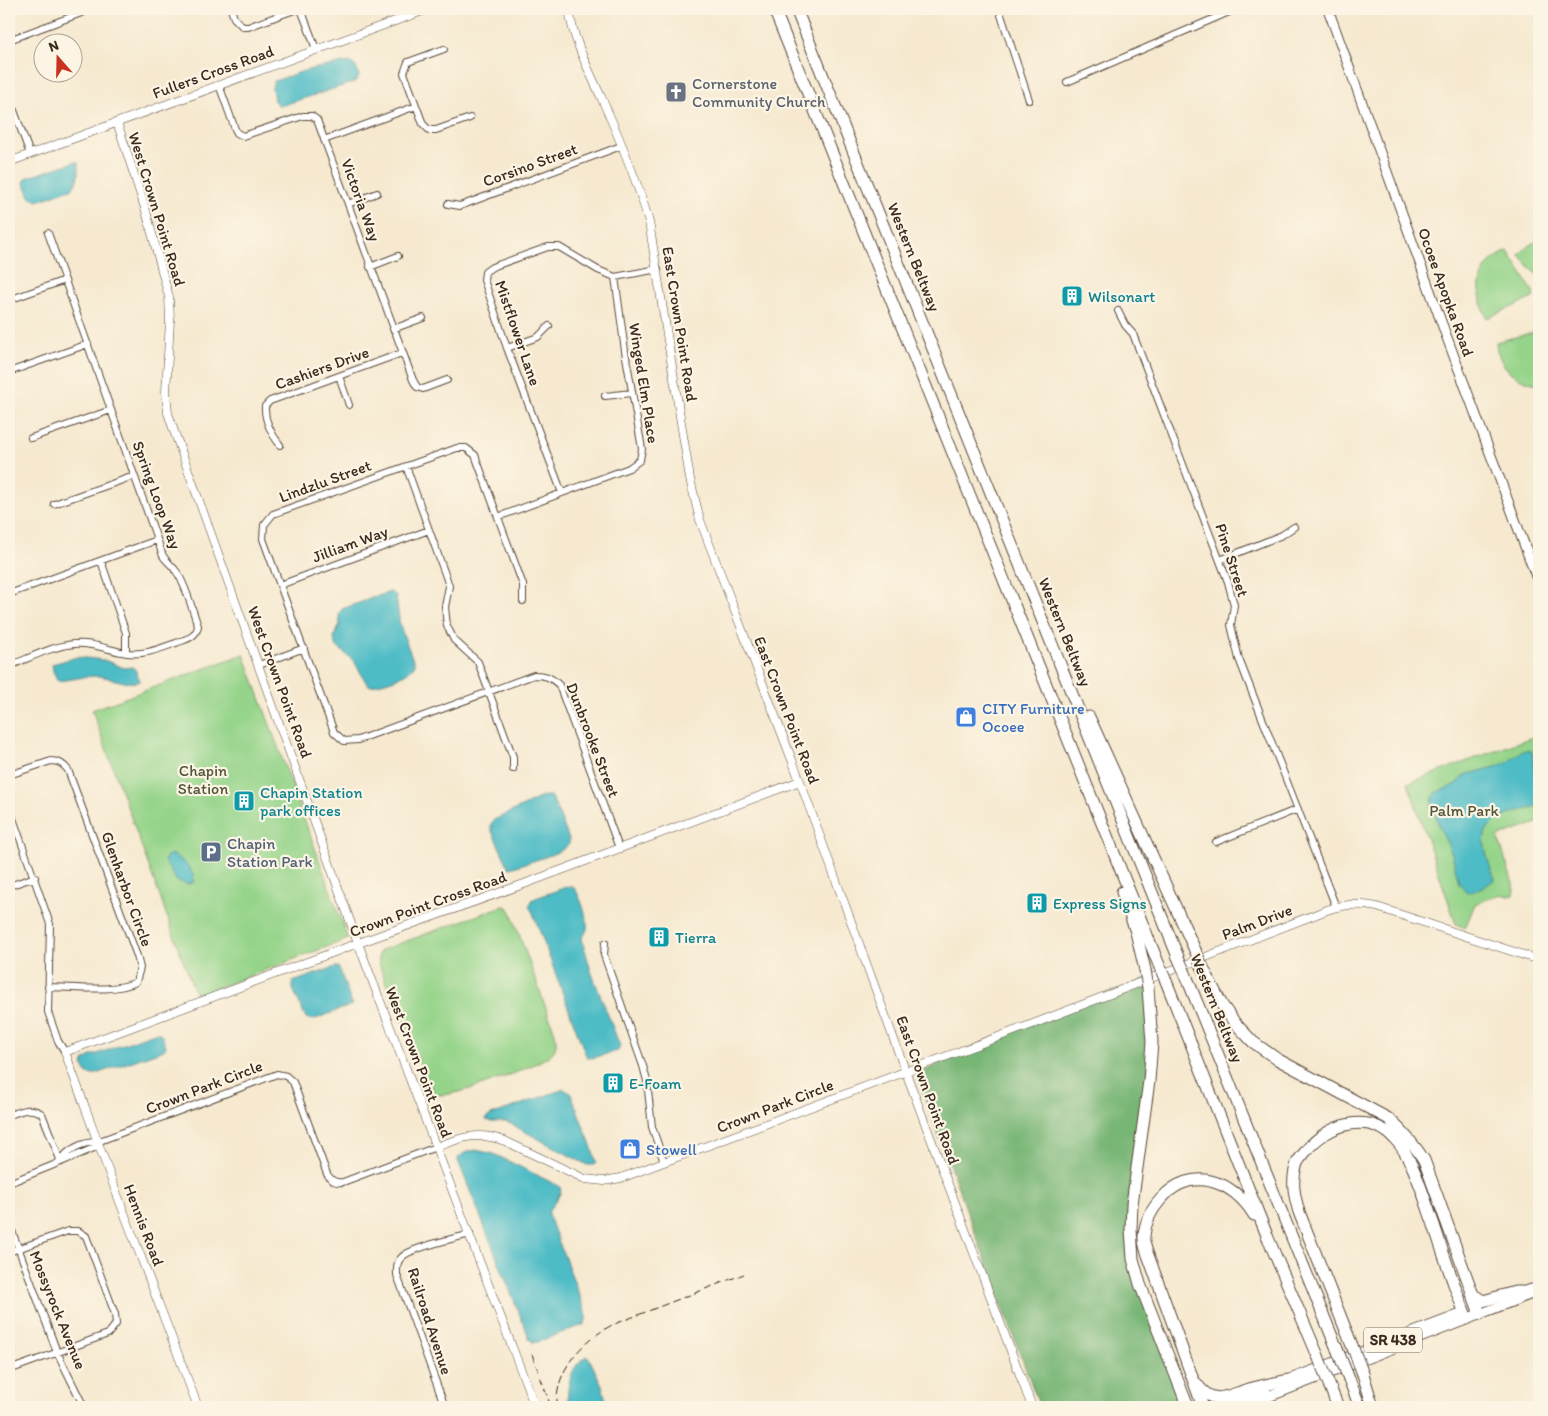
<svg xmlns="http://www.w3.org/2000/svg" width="1548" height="1416" viewBox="0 0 1548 1416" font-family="Itim,sans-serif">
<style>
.green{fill:#95d48a;stroke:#687f54}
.forest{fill:#78b676;stroke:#5a704a}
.water{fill:#4ebcc6;stroke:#447372}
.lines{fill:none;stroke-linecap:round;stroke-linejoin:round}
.minor-casing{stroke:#574739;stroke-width:8}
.tertiary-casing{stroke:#574739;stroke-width:9}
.secondary-casing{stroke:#574739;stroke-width:11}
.primary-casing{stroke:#574739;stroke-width:12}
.motorway-casing{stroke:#574739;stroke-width:13}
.minor{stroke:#fff;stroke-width:6}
.tertiary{stroke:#fff;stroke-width:8}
.secondary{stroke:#fff;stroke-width:9}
.primary{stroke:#fff;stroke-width:10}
.motorway{stroke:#fff;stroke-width:11}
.rail{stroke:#3b2a1e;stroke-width:1;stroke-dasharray:8 4;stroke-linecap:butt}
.motorway-bridge-casing{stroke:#574739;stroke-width:13;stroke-linecap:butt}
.motorway-bridge{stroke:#fff;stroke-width:11}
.labels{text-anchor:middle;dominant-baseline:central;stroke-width:4.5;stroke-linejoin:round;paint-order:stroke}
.shield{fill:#fcf5e5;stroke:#75675a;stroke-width:1}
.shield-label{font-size:15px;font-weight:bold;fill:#3b2a1e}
.street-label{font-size:16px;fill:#3b2a1e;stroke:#fcf5e5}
.worship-label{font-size:16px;fill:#5b616d;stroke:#fcf5e5;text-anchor:start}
.culture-label{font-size:16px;fill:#0d838f;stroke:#fcf5e5;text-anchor:start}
.shop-label{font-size:16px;fill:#366cbe;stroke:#fcf5e5;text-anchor:start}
.park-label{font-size:16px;fill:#525439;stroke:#fcf5e5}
.service-label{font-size:16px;fill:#4e5e75;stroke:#fcf5e5;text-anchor:start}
</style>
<rect width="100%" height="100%" fill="#fcf5e5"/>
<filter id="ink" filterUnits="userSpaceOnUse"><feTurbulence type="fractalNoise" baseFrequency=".02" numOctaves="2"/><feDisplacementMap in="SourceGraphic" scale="10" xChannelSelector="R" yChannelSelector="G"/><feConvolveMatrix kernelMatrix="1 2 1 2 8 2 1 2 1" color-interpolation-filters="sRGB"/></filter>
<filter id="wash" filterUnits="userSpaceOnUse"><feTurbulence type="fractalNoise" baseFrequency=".0096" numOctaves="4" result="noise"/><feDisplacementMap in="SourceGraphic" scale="20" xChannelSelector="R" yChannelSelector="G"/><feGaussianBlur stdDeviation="1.12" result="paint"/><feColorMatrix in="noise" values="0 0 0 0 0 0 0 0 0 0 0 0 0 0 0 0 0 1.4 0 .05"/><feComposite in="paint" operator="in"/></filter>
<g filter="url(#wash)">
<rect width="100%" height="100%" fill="#f6e9d0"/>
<path class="green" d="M1539,240v37l-20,-22 10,-10z
M1508,251l26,42 -1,5 -46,20c-13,-28 -10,-54 21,-67z
M1539,331v53c-24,-3 -41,-17 -43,-42z
M244,654l104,285 -152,57 -104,-286z
M1538,735l1,87 -41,15 17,53 -1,5 -5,1 -8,-2 -26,10 -10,24 -9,-4 -48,-141z
M503,906l5,1 3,5 43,118c2,8 4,16 -1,22 -9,13 -105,49 -117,42 -8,-5 -47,-104 -53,-119l-4,-12 -1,-9 4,-4 19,-7z"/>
<path class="forest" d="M1146,979l6,63 -21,187 9,55 45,123h-145l-124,-332 72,-35z"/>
<path class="water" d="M349,62c7,3 9,8 10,15l-4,5 -75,24 -6,-5 -2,-14 2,-6 33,-11z
M74,162h4c2,9 0,19 -5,26l-35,13 -7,-3 -7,-15 2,-5z
M391,592l5,4 4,30 15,39c-10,13 -29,17 -44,21l-4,-2 -13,-23 -19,-16 -1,-8 6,-13 -1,-9 3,-6 41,-15z
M77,657l27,3 20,8 8,-1 3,2 5,12c-15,5 -28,-4 -43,-5 -13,0 -26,4 -39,5l-5,-10 -1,-7z
M1527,750l5,2 3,20 4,12v22c-8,4 -18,3 -26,7 -8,3 -19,8 -24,14 -11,10 1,40 6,52l-12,9 -16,4 -8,-9 -7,-29 -13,-28 -7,-23 1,-6 4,-5 20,-8 7,-9 31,-8 13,-5 12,-10z
M544,796h6l3,4 16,39c0,4 1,5 -2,7 -7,8 -42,17 -53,21l-5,1 -18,-39v-5l3,-4z
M172,854c9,6 24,15 21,29l-6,1 -10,-3 -13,-20 3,-5z
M566,887h7c6,4 16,34 14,42 -1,4 -4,7 -5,10l9,32 29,75 -2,5 -26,7 -5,-1 -2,-4 -52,-140 -4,-7 4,-7z
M335,967h3l2,4 12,34 -39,15 -7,-2 -14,-31 1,-5z
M157,1032l4,2 5,12 -2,4 -71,25 -6,-1 -4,-8 1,-5 7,-5z
M564,1089l7,5 21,54 4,14 -2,3h-7l-80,-43h-16l-6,-3 6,-4z
M476,1150l18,4 65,32 2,4c-2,10 -11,15 -13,24l39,101 -2,9 -48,18h-4l-3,-2 -72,-179v-3l6,-5z
M588,1356l14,29 5,19 -6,3h-33c-2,-18 2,-43 20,-51z"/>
</g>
<g filter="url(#ink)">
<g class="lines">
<g class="minor-casing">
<path id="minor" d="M231,9l3,9 9,9h5l49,-18
M301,9l15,40
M999,9l30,91
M9,40l83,-31
M444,49l-36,13 -4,11 19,51 6,6h7l34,-12
M1067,82l169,-73
M219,85l16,44 2,4 6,3 60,-20h9l5,4 96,260 4,7 6,2 24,-9
M9,97l21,57
M324,140l92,-34
M348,204l29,-11
M448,204l12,2 161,-60
M370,267l28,-11
M9,300l56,-20
M1118,311l7,14 8,9 95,248 6,23 -3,20 8,34 97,248
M393,329l30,-11
M507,348l31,-11 11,-11
M9,372l79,-28
M339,376l10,29
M605,396l27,-3
M31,438l80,-28
M280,445c-8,-10 -16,-25 -15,-39l5,-5 132,-48
M406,466l40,111 3,9 -4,21 2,19 7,14 24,22 35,95v12
M562,493l-55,-145 -23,-68 1,-8 7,-5 56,-20h11l39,23 17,7 43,-8
M54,504l80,-28
M498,517l131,-49 11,-8 2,-11 -17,-98 -10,-74
M1220,560l62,-25 12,-8
M101,561l25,72v20
M280,585l149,-55
M9,594l148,-54
M523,601v-16l-48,-130 -9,-7h-9l-184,66 -9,11 -1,14 71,193 10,9 14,-1 176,-65c11,0 17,2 25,10l60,163
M259,665l45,-17
M9,666c21,-8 43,-20 65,-22 19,-2 36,7 53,9 18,2 32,-4 49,-10 10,-4 20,-5 22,-17 -5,-14 -13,-44 -22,-55 -4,-6 -9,-9 -13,-15l-115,-323
M9,775l42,-14c8,0 12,3 17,9l69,186 3,12 -4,14c-21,11 -63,5 -88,5
M9,807l41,117 -2,88 10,29 7,11
M1216,842l82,-33
M9,886l26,-9
M605,943l-1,12 39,111 4,15 5,46 12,35
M9,1115c12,-4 22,-9 33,-1l19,48 -52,21
M61,1162c5,-13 23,-20 36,-20l180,-68 9,2 7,6 34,92c5,7 8,9 16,8l93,-35
M61,1162l33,-14 3,-6
M9,1223l48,129 27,55
M9,1252l59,-21h10l8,5 29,78 1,10 -8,10 -99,36
M137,1407h10
M445,1407l-48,-132c0,-6 -1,-13 5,-18 8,-9 55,-19 68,-23"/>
</g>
<g class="tertiary-casing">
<path id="tertiary" d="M569,9c4,32 20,61 33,90 18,40 35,81 47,123l41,257 10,41 97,253 108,297 127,337
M117,122l29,89 23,86 1,23 -4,72 2,21 6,18 184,512 177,464
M9,162l419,-153
M436,1147c27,-10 42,-16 69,-6l80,38 19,2 17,-3 417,-156 289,-112c17,-6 32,-7 50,-3l162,53
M198,1407l-86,-226 -47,-129 288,-107 171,-61 276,-103"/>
</g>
<g class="secondary-casing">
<path id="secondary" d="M1328,9l118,326 93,249
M1518,1293l21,-6
M1480,1314l49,-19"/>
</g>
<g class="primary-casing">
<path id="primary" d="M1281,1383l184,-70
M1216,1407l49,-18
M1241,1407l239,-93"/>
</g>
<g class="motorway-casing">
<path id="motorway" d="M774,9l385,956
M796,9l382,948
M1089,717l106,233
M1122,892l14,40 9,38
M1203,968l19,37 13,18 18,19 24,17 112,60c14,13 25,25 35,41l56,154
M1185,973l152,376
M1166,981l102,257 50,118
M1148,988l4,54 -3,39 -17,123 -1,25 2,30 7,25 48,123
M1472,1294l11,7 32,-9h7
M1351,1343l-52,-131c-5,-17 -8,-32 -2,-49 2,-4 6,-8 9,-12 21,-27 63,-40 89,-12 18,18 30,62 39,86 10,32 21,63 33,94
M1363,1374l10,33
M1349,1379l11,28
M1196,1383c17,24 30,13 53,6 13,-4 26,-6 39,-9
M1330,1387l8,20
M1203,1407l-55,-152c-2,-6 -5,-13 -4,-19 1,-14 8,-27 17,-37 30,-34 72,-19 93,16"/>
</g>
<use href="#minor" class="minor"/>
<use href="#tertiary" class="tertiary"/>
<use href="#secondary" class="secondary"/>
<use href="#primary" class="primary"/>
<use href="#motorway" class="motorway"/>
<path class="rail" d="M532,1354l19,53
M557,1407c-2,-37 24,-65 55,-82l132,-51"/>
<g class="motorway-bridge-casing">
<path id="motorway-bridge" d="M1195,950l8,18
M1178,957l7,16
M1159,965l7,16
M1145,970l3,18
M1351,1343l12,31
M1337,1349l12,30
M1318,1356l12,31"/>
</g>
<use href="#motorway-bridge" class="motorway-bridge"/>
</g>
</g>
<defs>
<g id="church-square" transform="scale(1.125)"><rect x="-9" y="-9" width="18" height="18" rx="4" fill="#6b7280" stroke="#fcf5e5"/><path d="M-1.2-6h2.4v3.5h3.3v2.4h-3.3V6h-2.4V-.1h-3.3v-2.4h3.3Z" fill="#fff"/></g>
<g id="building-square" transform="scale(1.125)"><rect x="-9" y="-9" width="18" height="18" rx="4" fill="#0f9aa8" stroke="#fcf5e5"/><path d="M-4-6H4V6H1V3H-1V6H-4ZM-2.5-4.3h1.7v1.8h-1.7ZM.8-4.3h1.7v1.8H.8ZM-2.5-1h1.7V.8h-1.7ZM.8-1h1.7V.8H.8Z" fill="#fff"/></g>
<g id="shop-square" transform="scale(1.125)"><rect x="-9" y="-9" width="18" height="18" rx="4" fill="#3f7fe0" stroke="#fcf5e5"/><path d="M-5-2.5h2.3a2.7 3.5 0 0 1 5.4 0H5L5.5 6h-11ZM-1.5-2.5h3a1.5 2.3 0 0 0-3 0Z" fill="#fff"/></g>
<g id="parking-square" transform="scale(1.125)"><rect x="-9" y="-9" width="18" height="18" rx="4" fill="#5c6f8a" stroke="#fcf5e5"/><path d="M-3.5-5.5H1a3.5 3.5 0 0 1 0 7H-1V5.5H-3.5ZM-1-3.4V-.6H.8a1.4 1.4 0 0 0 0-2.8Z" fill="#fff"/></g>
</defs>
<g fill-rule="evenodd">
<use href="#church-square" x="676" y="92"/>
<use href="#building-square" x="1072" y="296"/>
<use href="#shop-square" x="966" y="717"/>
<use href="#building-square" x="244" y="801"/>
<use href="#parking-square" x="211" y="852"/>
<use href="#building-square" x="1037" y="903"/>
<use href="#building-square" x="659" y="937"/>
<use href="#building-square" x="613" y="1083"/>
<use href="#shop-square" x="630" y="1149"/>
</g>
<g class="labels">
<rect class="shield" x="1364" y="1327.5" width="58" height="25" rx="4"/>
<g class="shield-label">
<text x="1393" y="1340">SR 438</text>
</g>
<g class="street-label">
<text transform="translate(213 72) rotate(-20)">Fullers Cross Road</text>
<text transform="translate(530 165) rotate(-20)">Corsino Street</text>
<text transform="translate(361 200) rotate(70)">Victoria Way</text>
<text transform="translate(157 209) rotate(73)">West Crown Point Road</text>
<text transform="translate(914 257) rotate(68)">Western Beltway</text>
<text transform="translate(1446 292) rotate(70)">Ocoee Apopka Road</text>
<text transform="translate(680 324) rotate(81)">East Crown Point Road</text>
<text transform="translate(518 333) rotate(71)">Mistflower Lane</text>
<text transform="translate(322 368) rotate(-20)">Cashiers Drive</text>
<text transform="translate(644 383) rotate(81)">Winged Elm Place</text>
<text transform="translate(325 481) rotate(-20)">Lindzlu Street</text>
<text transform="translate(157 495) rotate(70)">Spring Loop Way</text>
<text transform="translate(350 544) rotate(-20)">Jilliam Way</text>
<text transform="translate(1232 560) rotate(72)">Pine Street</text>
<text transform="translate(1065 632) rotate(68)">Western Beltway</text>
<text transform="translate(280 682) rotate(70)">West Crown Point Road</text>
<text transform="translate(787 710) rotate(69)">East Crown Point Road</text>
<text transform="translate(593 740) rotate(69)">Dunbrooke Street</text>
<text transform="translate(127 889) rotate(70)">Glenharbor Circle</text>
<text transform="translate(428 904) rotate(-20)">Crown Point Cross Road</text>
<text transform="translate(1257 922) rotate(-21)">Palm Drive</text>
<text transform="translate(1217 1008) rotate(68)">Western Beltway</text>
<text transform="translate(419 1062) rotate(69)">West Crown Point Road</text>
<text transform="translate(204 1087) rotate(-21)">Crown Park Circle</text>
<text transform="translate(928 1090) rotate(70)">East Crown Point Road</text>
<text transform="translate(775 1106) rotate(-21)">Crown Park Circle</text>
<text transform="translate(144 1225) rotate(69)">Hennis Road</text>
<text transform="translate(58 1310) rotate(68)">Mossyrock Avenue</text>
<text transform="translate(430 1321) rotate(72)">Railroad Avenue</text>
</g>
<g class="worship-label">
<text x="692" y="83">Cornerstone<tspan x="692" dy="18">Community Church</tspan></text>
</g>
<g class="culture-label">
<text x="1088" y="296">Wilsonart</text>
<text x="260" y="792">Chapin Station<tspan x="260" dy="18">park offices</tspan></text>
<text x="1053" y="903">Express Signs</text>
<text x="675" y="937">Tierra</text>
<text x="629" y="1083">E-Foam</text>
</g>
<g class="shop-label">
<text x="982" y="708">CITY Furniture<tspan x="982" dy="18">Ocoee</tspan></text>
<text x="646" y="1149">Stowell</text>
</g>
<g class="park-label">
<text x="203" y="770">Chapin<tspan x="203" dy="18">Station</tspan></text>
<text x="1464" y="810">Palm Park</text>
</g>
<g class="service-label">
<text x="227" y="843">Chapin<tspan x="227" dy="18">Station Park</tspan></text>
</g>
</g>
<rect width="1548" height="1416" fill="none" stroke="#fcf5e5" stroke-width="30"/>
<g transform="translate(58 58) rotate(340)"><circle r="24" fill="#fcf5e5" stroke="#afa495"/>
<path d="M0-4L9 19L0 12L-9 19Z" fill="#c8321e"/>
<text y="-8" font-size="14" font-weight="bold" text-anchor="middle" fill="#3b2a1e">N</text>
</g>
</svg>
